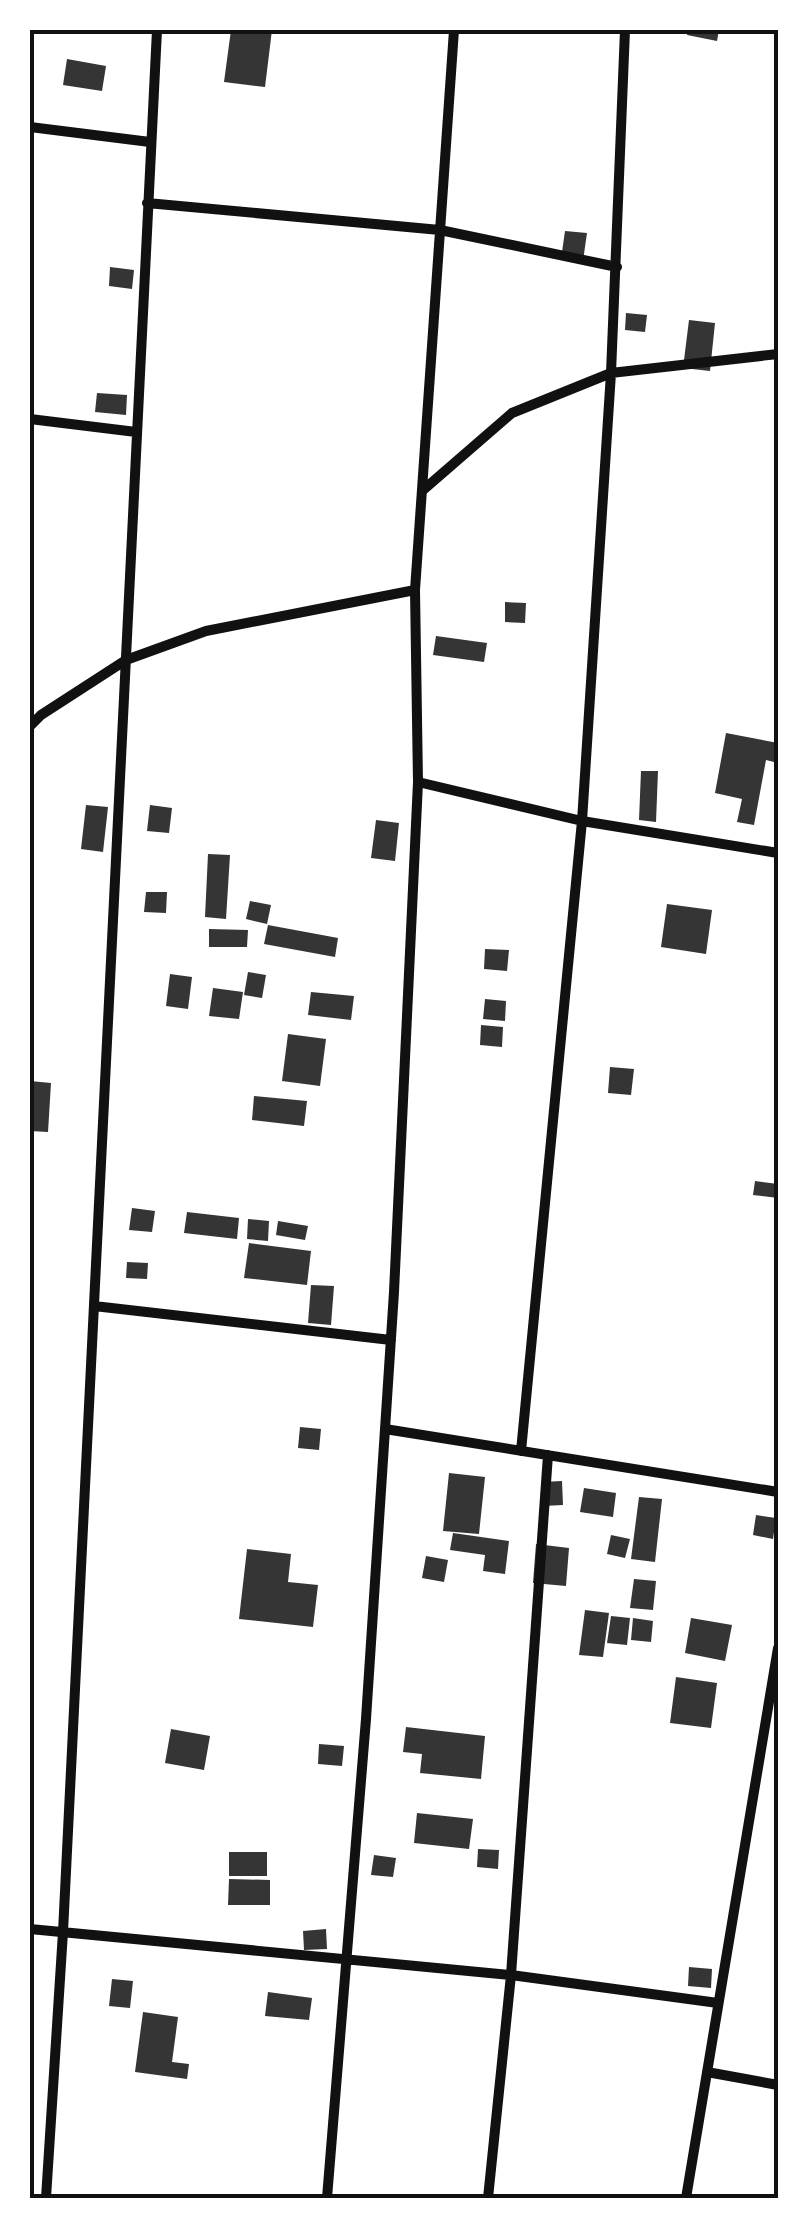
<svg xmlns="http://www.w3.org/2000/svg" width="808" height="2228" viewBox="0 0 808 2228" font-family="Mulish,sans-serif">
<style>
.building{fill:#353535}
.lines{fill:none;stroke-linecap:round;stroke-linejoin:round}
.minor{stroke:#111;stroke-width:10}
.neatline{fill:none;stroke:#111;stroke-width:4}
</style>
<rect width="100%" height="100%" fill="#fff"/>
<path class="building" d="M231,30h41l-7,57 -41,-5z
M688,30h31l-2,11 -30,-6z
M67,59l39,7 -4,25 -39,-6z
M565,231l22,2 -4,28 -22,-2z
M110,267l24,3 -2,19 -23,-3z
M626,313l21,2 -2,17 -20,-2z
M689,320l26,3 -5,48 -27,-3z
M97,393l30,2 -1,20 -31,-3z
M505,602l21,1 -1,20 -20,-1z
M436,636l51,7 -3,19 -51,-7z
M726,733l52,10v20l-12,-3 -12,65 -17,-3 5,-23 -27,-6z
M641,771h17l-2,51 -17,-2z
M86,805l22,2 -5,45 -22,-3z
M150,805l22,3 -3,25 -22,-2z
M376,820l23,3 -4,38 -24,-3z
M208,854l22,1 -4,64 -21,-2z
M146,892h21l-1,21 -22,-1z
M250,901l21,4 -4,19 -21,-5z
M667,904l45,6 -6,44 -45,-7z
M268,925l70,13 -3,19 -71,-13z
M209,929l39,1 -1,17h-38z
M485,949l24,1 -2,21 -23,-2z
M248,972l18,3 -4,23 -18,-3z
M170,974l22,3 -4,32 -22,-3z
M213,988l30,4 -4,27 -30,-3z
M311,992l43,4 -3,24 -43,-5z
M485,999l21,2 -1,20 -22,-2z
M481,1025l22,2 -1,20 -22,-2z
M288,1034l38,5 -6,47 -38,-5z
M610,1067l24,2 -3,26 -23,-2z
M30,1081l21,2 -3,49 -18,-1z
M254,1096l53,5 -3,25 -52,-6z
M755,1181l23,3v14l-25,-3z
M132,1208l23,3 -3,21 -23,-2z
M187,1212l52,6 -2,21 -53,-6z
M248,1219l21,2 -1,20 -21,-2z
M278,1221l30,5 -3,14 -29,-5z
M249,1243l62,8 -4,34 -63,-7z
M127,1262l21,1 -1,16 -21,-1z
M311,1285l23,1 -3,39 -23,-2z
M300,1427l21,2 -2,21 -21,-2z
M449,1473l36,4 -6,57 -36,-3z
M562,1481l1,24 -20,1 -1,-24z
M584,1488l32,5 -3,24 -33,-5z
M639,1497l23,2 -7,63 -24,-3z
M756,1515l20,3 -3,21 -20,-4z
M453,1533l56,8 -4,33 -22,-3 2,-16 -35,-5z
M611,1535l19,4 -5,19 -18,-4z
M536,1544l33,4 -3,38 -33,-3z
M247,1549l44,5 -3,28 30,3 -5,42 -74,-8z
M426,1556l22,4 -4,22 -22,-4z
M634,1579l22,2 -3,29 -23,-2z
M585,1610l24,3 -6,44 -24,-2z
M611,1616l19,2 -3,27 -20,-2z
M633,1618l20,3 -2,21 -20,-2z
M691,1618l41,7 -7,36 -40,-8z
M676,1677l41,6 -6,45 -41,-5z
M406,1727l79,9 -4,43 -61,-6 2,-19 -19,-2z
M171,1729l39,7 -6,34 -39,-7z
M319,1744l25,2 -2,20 -24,-2z
M417,1813l56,6 -4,30 -55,-6z
M478,1849l21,1 -1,19 -21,-2z
M229,1852h38v24h-38z
M374,1855l22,3 -3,19 -22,-2z
M229,1879l41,1v25h-42z
M326,1929l1,20 -23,1 -1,-19z
M689,1967l23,2 -1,19 -23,-2z
M112,1979l21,2 -3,27 -21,-2z
M268,1992l44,6 -3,22 -44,-4z
M143,2012l35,5 -6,45 17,2 -2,15 -52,-7z"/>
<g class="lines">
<path class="minor" d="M454,30l-39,560 3,192 164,39 196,32
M30,127l120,15
M147,203l293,27 177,37
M30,419l106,13
M422,491l90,-78 99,-40 167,-19
M30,726l11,-11 85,-55 80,-29 209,-41
M94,1306l297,34
M385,1429l393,63
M521,1451l61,-630 29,-448 14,-343
M30,1929l481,46 207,28
M707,2072l71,13
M46,2198l17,-266 94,-1902
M327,2198l39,-479 28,-427 24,-510
M488,2198l23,-223 37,-520
M686,2198l92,-550"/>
</g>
<rect width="808" height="2228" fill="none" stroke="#ffffff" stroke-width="65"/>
<rect x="32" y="32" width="744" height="2164" class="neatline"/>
</svg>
